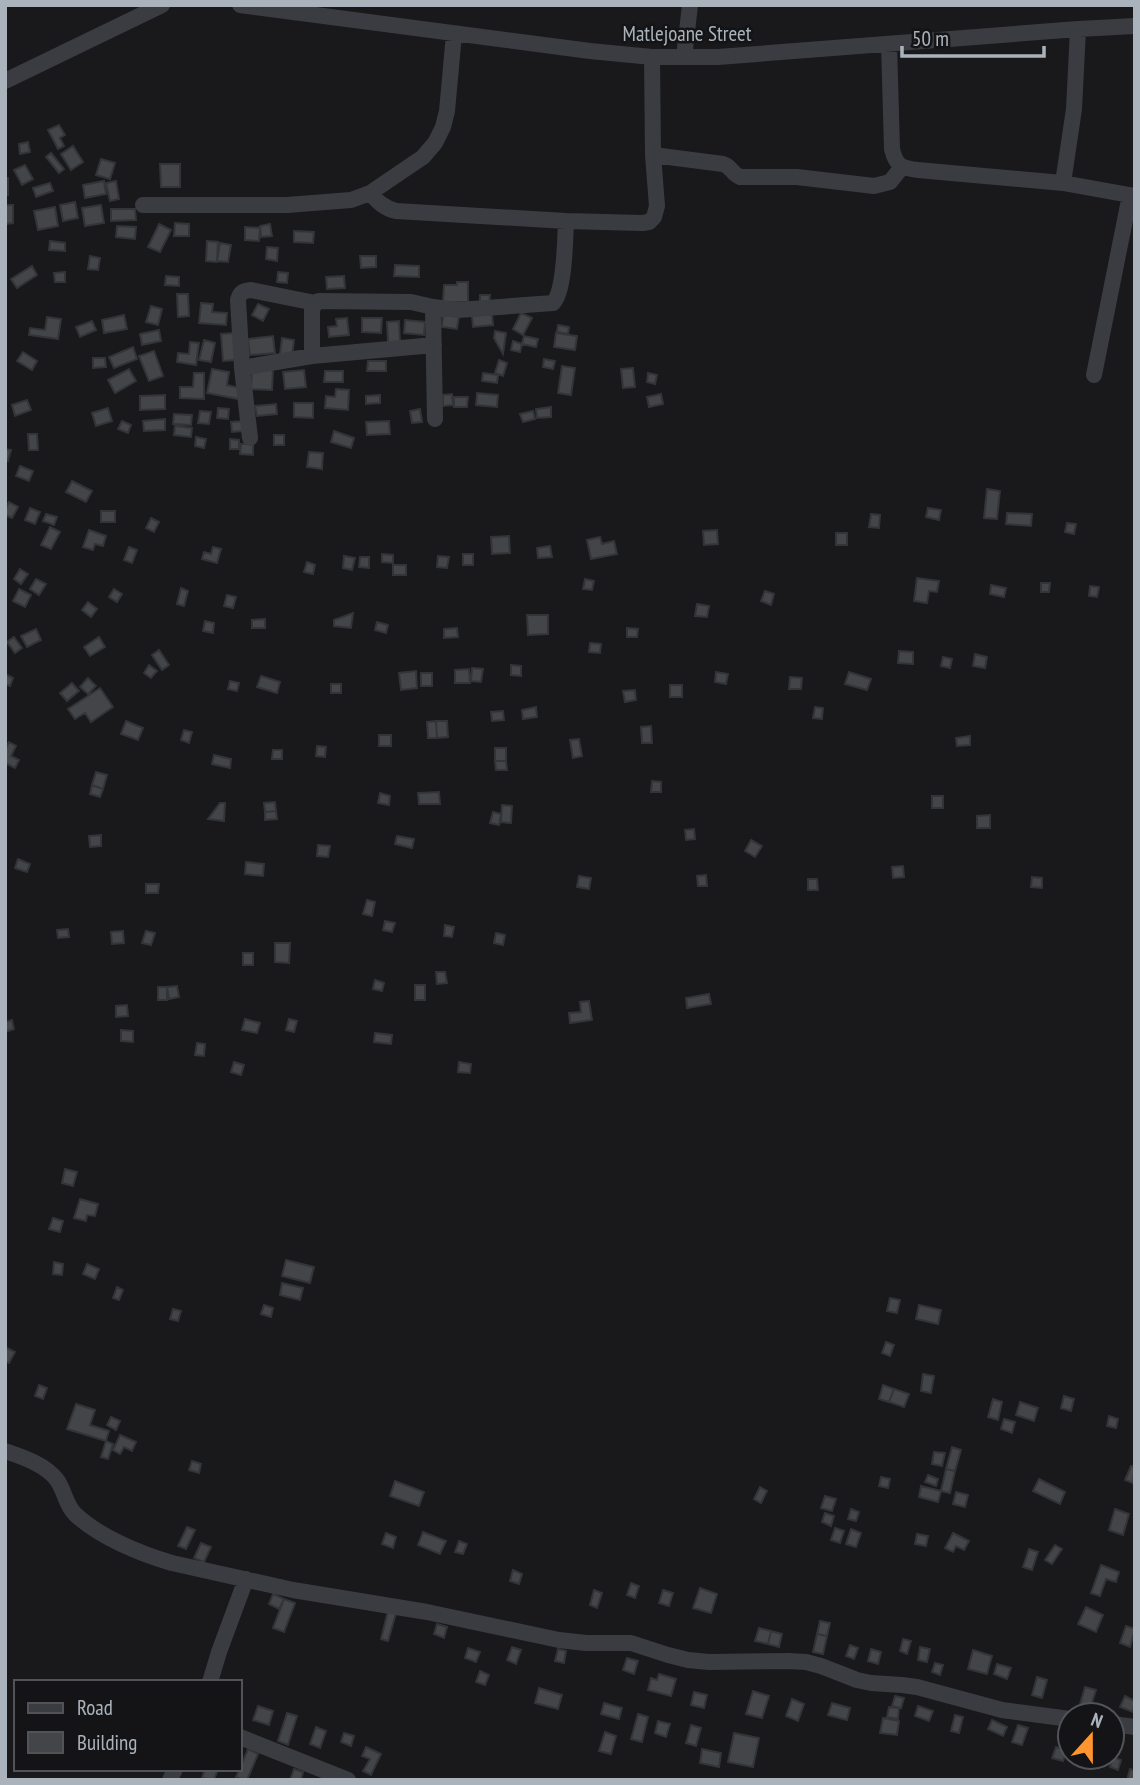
<svg xmlns="http://www.w3.org/2000/svg" width="1140" height="1785" viewBox="0 0 1140 1785" font-family="'PT Sans Narrow',sans-serif">
<style>
.building{fill:#434549;stroke:#333438;stroke-width:2}
.lines{fill:none;stroke-linecap:round;stroke-linejoin:round}
.minor{stroke:#3a3c41;stroke-width:16}
.labels{text-anchor:middle;dominant-baseline:central;stroke-width:5;stroke-linejoin:round;paint-order:stroke}
.street-label{font-size:21px;fill:#aab3bc;stroke:#141417}
</style>
<rect width="100%" height="100%" fill="#19191c"/>
<path class="building" d="M59,125l6,10 -5,3 4,8 -6,3 -10,-19z
M28,142l2,10 -10,2 -1,-10z
M73,146l10,16 -12,8 -10,-16z
M51,153l13,16 -5,4 -13,-16z
M101,159l14,4 -5,16 -14,-4z
M160,164h20v23h-19z
M25,165l8,14 -11,6 -8,-15z
M5,178h3v17h-3z
M104,181l2,13 -21,4 -2,-13z
M116,181l3,18 -9,2 -4,-18z
M50,183l3,8 -17,6 -3,-9z
M75,202l3,16 -15,3 -3,-16z
M5,205h8v18l-8,1z
M101,205l3,18 -19,3 -3,-18z
M55,207l3,19 -20,4 -4,-19z
M111,209h24l1,11 -25,1z
M175,223l14,1v12h-15z
M159,224l12,6 -11,22 -12,-5z
M270,224l2,12 -11,1 -1,-11z
M117,226l19,1 -1,12 -19,-2z
M245,227l15,1 -1,13 -14,-1z
M294,231l20,1 -1,11 -19,-1z
M50,241l15,2v8l-16,-1z
M207,241l11,1 -1,20 -11,-1z
M220,243l11,2 -3,17 -11,-1z
M267,247l11,1 -1,13 -11,-2z
M90,256l10,2 -2,12 -10,-1z
M360,256h16v11l-15,1z
M395,265l24,1v11l-25,-1z
M32,266l5,9 -20,13 -6,-9z
M65,272v10h-10l-1,-9z
M278,272l10,1 -1,10 -10,-1z
M166,276l13,1v9l-14,-1z
M344,276l1,12 -18,1 -1,-12z
M457,282h11v20h-25l1,-17h13z
M177,294h11l1,22 -11,1z
M480,295h10l-1,12h-9z
M201,303l12,1 -1,8 15,1 -1,12 -27,-2z
M258,304l11,5 -6,12 -11,-6z
M151,306l11,3 -4,16 -12,-3z
M521,313l11,5 -9,17 -10,-6z
M443,314l16,2 -2,13 -15,-2z
M492,314l1,11 -20,2 -1,-11z
M124,315l3,14 -23,4 -2,-13z
M47,317l14,2 -3,20 -29,-4 1,-7 15,2z
M347,318l2,17 -20,2 -1,-10 9,-1 -1,-7z
M362,318h20l-1,15 -19,-1z
M405,320l20,2 -1,13 -20,-2z
M92,321l4,9 -16,7 -4,-10z
M399,321l1,21h-12l-1,-20z
M558,325l11,2 -1,7 -11,-2z
M159,330l2,11 -19,4 -2,-11z
M495,331l11,2 -3,21 -9,-16z
M235,333l1,27 -13,1 -2,-27z
M556,333l21,3 -2,14 -21,-3z
M273,336l2,17 -25,2 -2,-16z
M524,336l14,3 -2,8 -14,-3z
M282,338l12,2 -2,16 -12,-2z
M204,340l11,3 -4,19 -12,-2z
M513,341l9,3 -2,8 -9,-2z
M190,342l9,1 -3,22 -19,-3 1,-9 11,1z
M133,347l4,12 -23,9 -5,-11z
M154,351l9,25 -14,5 -10,-25z
M23,352l14,9 -5,9 -15,-9z
M93,358h12l1,9 -13,1z
M544,359l11,2 -2,8 -10,-2z
M499,360l8,3 -4,13 -8,-3z
M368,361h18v10h-19z
M562,366l13,2 -4,27 -13,-2z
M633,368l2,19 -12,1 -2,-19z
M129,369l7,12 -21,12 -7,-13z
M212,369l17,3 -2,13 13,3 -2,11 -31,-6z
M252,369l21,1 -1,20 -21,-1z
M304,370l2,17 -21,2 -2,-17z
M325,371h18v11h-19z
M194,373h10v26l-24,-1v-11h13z
M483,373l15,2 -1,8 -15,-2z
M648,373l9,2 -2,9 -8,-2z
M336,389l13,1 -1,20 -23,-2 1,-12 9,1z
M477,393l21,2 -1,12 -21,-2z
M452,394l1,11 -10,1v-11z
M661,394l2,10 -14,3 -2,-10z
M165,395v14l-25,1v-14z
M380,395v8l-14,1v-8z
M454,397h14l-1,10h-13z
M27,400l4,10 -16,6 -3,-11z
M294,403h19v15l-19,-1z
M276,404l1,10 -20,2 -2,-10z
M551,407v10l-14,1 -1,-9z
M108,408l4,13 -16,5 -4,-13z
M218,408l11,1 -1,10 -11,-1z
M420,409l2,13 -10,1 -2,-12z
M200,411l11,1 -2,12 -11,-1z
M533,411l2,8 -12,3 -3,-8z
M174,414l18,1 -1,10 -18,-1z
M165,419v11l-21,1 -1,-10z
M122,421l9,4 -3,8 -10,-4z
M243,421v10l-11,1 -1,-10z
M389,421l1,13 -23,1 -1,-13z
M175,426l17,2 -1,9 -17,-2z
M334,431l20,7 -3,10 -20,-6z
M28,434h9l1,16h-9z
M274,435h10v10h-10z
M196,437l10,2 -2,9 -9,-2z
M230,439l9,1v9h-9z
M241,444h12v11l-13,-1z
M5,449l6,1 -3,11 -3,-1z
M309,452l14,1 -1,16 -15,-2z
M20,466l13,5 -4,10 -13,-5z
M72,481l20,10 -6,11 -20,-10z
M987,489l13,2 -3,28 -13,-1z
M9,502l9,5 -6,11 -7,-3v-5z
M30,508l10,4 -5,12 -10,-4z
M928,508l13,2 -2,10 -13,-3z
M101,511h14v11h-14z
M1007,513l25,1 -1,12 -25,-2z
M46,514l11,3 -3,8 -11,-4z
M871,514l9,1 -1,13 -10,-1z
M151,518l8,4 -5,10 -8,-4z
M1067,523l9,1 -2,10 -9,-2z
M50,527l10,5 -9,17 -10,-4z
M89,530l17,6 -3,10 -8,-2 -2,6 -10,-3z
M717,530l1,14 -14,1 -1,-14z
M836,533h11v12h-11z
M509,536l1,17 -18,1 -1,-17z
M600,537l2,7 12,-3 3,13 -26,5 -4,-19z
M550,546l2,11 -14,1 -1,-10z
M129,547l8,3 -5,13 -8,-3z
M213,547l8,2 -4,14 -15,-4 2,-7 7,2z
M382,554l11,1v8l-11,-1z
M463,554h10v11h-10z
M344,556l11,2 -3,12 -9,-2z
M438,556l11,1 -2,11 -10,-1z
M360,557h9v11l-10,-1z
M307,562l8,3 -2,9 -9,-2z
M393,565h13v10h-13z
M20,569l8,5 -7,10 -7,-5z
M917,578l22,3 -2,11 -8,-1 -2,12 -13,-2z
M36,579l10,5 -7,11 -9,-6z
M585,579l9,2 -2,9 -9,-1z
M1041,583h9l-1,9h-8z
M991,585l15,3 -2,9 -14,-3z
M1090,586l9,1 -2,10 -8,-1z
M181,588l7,3 -4,15 -7,-2z
M19,589l12,6 -6,12 -12,-6z
M114,589l8,5 -5,8 -8,-5z
M765,591l9,3 -3,11 -10,-4z
M227,595l9,2 -3,11 -9,-2z
M88,602l9,7 -6,8 -9,-7z
M697,604l12,2 -2,11 -12,-1z
M353,613l-2,15 -17,-2v-6z
M527,615h21v19l-20,1z
M265,619v9h-13v-8z
M205,621l9,2 -1,10 -10,-2z
M377,622l11,3 -2,8 -11,-3z
M457,628l1,9 -14,1v-9z
M627,628l11,1 -1,8h-10z
M36,629l5,11 -14,7 -6,-11z
M14,637l8,11 -7,5 -8,-11z
M99,637l6,10 -15,9 -6,-9z
M590,643l11,1 -1,9 -11,-1z
M159,650l10,15 -7,5 -10,-15z
M899,651l14,1v12l-15,-1z
M975,654l12,3 -2,11 -12,-2z
M943,657l9,2 -2,9 -9,-2z
M149,665l8,6 -6,7 -7,-5z
M511,665l10,1v10l-10,-1z
M472,668l11,1 -2,13 -10,-1z
M469,669l1,14h-15v-13z
M416,671l1,17 -16,2 -2,-17z
M716,672l12,2 -2,10 -11,-2z
M849,672l22,7 -4,11 -22,-6z
M421,673h11v13h-11z
M5,674l8,4 -3,8 -5,-2z
M261,676l19,6 -3,11 -20,-6z
M790,677l12,1 -1,11h-12z
M88,678l8,8 -8,8 -8,-7z
M230,681l9,2 -2,8 -9,-2z
M72,683l7,8 -12,10 -7,-8z
M331,684h10v9h-10z
M670,685h12v12h-12z
M100,688l13,19 -22,15 -6,-9 -10,6 -7,-10z
M635,690l1,10 -11,2 -2,-11z
M536,707l1,10 -14,2 -1,-9z
M815,707l8,1 -1,11 -9,-1z
M503,711l1,9 -12,1 -1,-9z
M126,721l17,7 -5,12 -17,-6z
M436,721l1,17h-9l-1,-16z
M436,721h11l1,16 -11,1z
M651,726l1,17h-10l-1,-16z
M184,730l8,2 -3,11 -8,-3z
M379,735h12v11h-12z
M970,736v9l-13,1 -1,-8z
M579,739l3,17 -9,2 -3,-18z
M9,742l7,4 -5,10 8,4 -4,8 -10,-5v-13z
M317,746l9,1 -1,10 -9,-1z
M495,748h11v13h-11z
M273,750h9v9h-10z
M214,755l17,4 -1,9 -18,-4z
M495,761h11l1,9h-11z
M96,772l11,3 -4,14 -11,-4z
M652,781l9,1v10h-10z
M92,785l11,4 -3,8 -10,-3z
M439,792l1,12h-21l-1,-11z
M380,793l10,3 -1,9 -11,-2z
M932,796h11v12h-11z
M275,802l1,9 -11,1 -1,-9z
M220,803h5l-1,18 -16,-2z
M502,805l10,1 -1,17 -10,-1z
M276,811l1,8 -12,1v-8z
M493,812l8,2 -2,11 -9,-2z
M990,815v13h-13v-12z
M694,829l1,10 -9,1 -1,-10z
M101,835v11l-11,1 -1,-11z
M397,836l17,3 -2,9 -17,-4z
M751,840l11,6 -7,11 -10,-6z
M318,845l12,1 -2,11 -11,-1z
M18,859l12,5 -3,8 -12,-4z
M246,862l18,2 -1,12 -18,-2z
M903,866l1,11 -11,1 -1,-11z
M706,875l1,11h-9l-1,-10z
M579,876l12,2 -2,11 -12,-2z
M1032,877l10,1v10l-11,-1z
M808,879h9l1,11h-10z
M146,884h13l-1,9h-12z
M367,900l8,2 -3,14 -9,-2z
M385,921l10,2 -3,9 -9,-2z
M445,925l9,2 -2,10 -8,-1z
M68,929l1,8 -11,1 -1,-8z
M123,931l1,12 -12,1 -1,-12z
M146,931l9,2 -4,12 -9,-2z
M496,933l9,2 -2,10 -9,-2z
M275,943h15l-1,20 -14,-1z
M243,953h10v12h-10z
M436,972h9l2,11 -10,1z
M375,980l9,3 -2,8 -9,-2z
M415,985h10v15h-10z
M177,986l2,11 -10,2 -2,-12z
M158,987h9v13h-9z
M709,994l2,10 -24,4 -1,-10z
M589,1001l3,19 -22,3 -1,-10 12,-1 -1,-10z
M127,1005l1,11 -12,1v-11z
M245,1019l15,4 -3,10 -15,-3z
M289,1019l8,2 -3,11 -8,-2z
M12,1020l2,9 -9,3v-10z
M121,1030l12,1v11l-12,-1z
M375,1033l17,2 -1,9 -17,-2z
M197,1043l8,1 -1,12 -9,-1z
M234,1062l10,3 -3,10 -10,-3z
M459,1062l12,2 -1,9 -12,-1z
M65,1169l12,3 -4,14 -11,-3z
M80,1199l18,5 -3,12 -8,-1 -1,6 -12,-3z
M53,1218l10,3 -3,11 -11,-3z
M286,1260l28,7 -4,16 -28,-7z
M54,1262l9,2 -1,11 -9,-1z
M87,1264l12,5 -4,10 -12,-5z
M282,1283l21,5 -3,12 -20,-5z
M117,1287l6,3 -4,10 -6,-2z
M890,1298l10,2 -3,13 -10,-2z
M264,1305l9,3 -2,9 -10,-3z
M919,1305l22,5 -3,14 -22,-5z
M173,1309l8,2 -3,10 -8,-2z
M886,1342l8,3 -4,11 -8,-3z
M5,1347l10,5 -6,11 -4,-2z
M923,1374l11,2 -3,17 -10,-2z
M39,1385l8,3 -4,11 -8,-3z
M883,1385l11,4 -5,13 -10,-3z
M894,1389l15,5 -5,13 -15,-5z
M1064,1396l10,3 -3,12 -10,-3z
M993,1399l9,3 -4,18 -10,-3z
M1020,1402l18,6 -4,13 -18,-6z
M76,1404l19,6 -5,15 19,6 -3,10 -39,-12z
M1109,1416l9,3 -2,9 -9,-2z
M111,1417l9,4 -4,9 -9,-5z
M1004,1419l11,3 -3,11 -11,-4z
M120,1435l16,7 -4,9 -8,-4 -4,7 -7,-4z
M106,1441l7,3 -5,15 -7,-2z
M952,1447l9,3 -6,21 -9,-2z
M934,1452l11,1 -3,13 -10,-2z
M192,1461l9,3 -2,9 -10,-3z
M1131,1466l4,1 -2,16 -8,-3z
M946,1469l9,2 -5,22 -9,-2z
M928,1475l10,4 -2,7 -11,-4z
M881,1477l9,2 -2,9 -9,-2z
M1039,1479l26,13 -5,12 -27,-13z
M395,1481l29,11 -5,14 -29,-10z
M921,1486l20,5 -3,11 -19,-5z
M760,1487l7,4 -6,12 -7,-4z
M956,1492l12,3 -3,12 -12,-3z
M825,1496l11,3 -4,12 -11,-3z
M851,1509l8,3 -3,9 -8,-2z
M1115,1509l14,5 -6,21 -14,-5z
M825,1513l9,3 -3,10 -9,-4z
M187,1527l8,3 -9,19 -8,-3z
M835,1528l9,3 -4,12 -9,-3z
M851,1529l10,4 -5,14 -10,-3z
M423,1532l23,9 -6,13 -22,-9z
M386,1533l10,4 -3,11 -11,-4z
M953,1533l16,8 -5,9 -8,-4 -3,6 -8,-4z
M917,1534l11,2 -2,10 -11,-2z
M459,1541l8,3 -4,10 -8,-2z
M201,1543l10,4 -7,15 -10,-4z
M1055,1545l7,4 -10,15 -7,-4z
M1029,1549l9,3 -6,18 -9,-3z
M1101,1565l18,7 -3,10 -10,-3 -6,17 -9,-3z
M513,1570l9,4 -3,10 -9,-3z
M631,1583l8,3 -4,12 -8,-3z
M700,1588l17,6 -6,19 -18,-5z
M594,1590l8,3 -5,15 -7,-3z
M663,1590l10,3 -4,13 -10,-3z
M273,1594l11,5 -5,10 -10,-5z
M284,1599l11,4 -11,29 -11,-4z
M1086,1607l17,8 -7,17 -18,-8z
M388,1611l8,2 -8,28 -7,-2z
M820,1621l10,2 -3,13 -10,-2z
M437,1624l10,3 -3,11 -10,-4z
M1126,1626l9,3 -5,18 -10,-4z
M759,1628l12,3 -3,13 -13,-3z
M771,1631l11,3 -3,13 -11,-3z
M817,1634l10,2 -4,18 -10,-2z
M903,1639l8,2 -4,13 -7,-3z
M850,1645l8,3 -4,11 -8,-3z
M512,1647l9,3 -5,14 -9,-4z
M920,1647l10,2 -3,13 -9,-2z
M468,1648l12,4 -4,10 -11,-4z
M558,1649l8,2 -2,12 -9,-2z
M871,1649l10,3 -3,12 -10,-3z
M973,1650l19,6 -5,18 -19,-5z
M627,1658l11,3 -4,13 -11,-4z
M935,1663l8,2 -3,10 -8,-3z
M997,1664l14,4 -4,11 -13,-5z
M480,1671l9,4 -4,10 -9,-3z
M659,1674l17,5 -5,17 -23,-6 3,-12 6,2z
M1037,1677l10,3 -5,18 -10,-3z
M1085,1687l11,3 -7,22 -10,-4z
M539,1688l23,7 -4,14 -23,-6z
M753,1691l16,5 -7,22 -16,-4z
M694,1692l13,3 -3,13 -13,-3z
M895,1696l9,2 -3,10 -9,-2z
M1125,1696l10,5 -2,11 -13,-5z
M792,1699l12,5 -6,17 -12,-5z
M604,1703l18,5 -3,11 -18,-5z
M832,1703l18,5 -3,12 -19,-5z
M258,1706l15,5 -4,14 -16,-5z
M918,1706l15,5 -4,10 -14,-5z
M889,1707l10,1 -1,11 -11,-2z
M287,1713l10,3 -9,29 -10,-4z
M638,1714l10,3 -6,25 -11,-3z
M955,1715l8,2 -4,16 -8,-2z
M883,1718l16,3 -2,14 -17,-2z
M992,1720l15,7 -4,9 -15,-7z
M658,1721l12,3 -4,13 -11,-4z
M691,1725l10,3 -5,18 -10,-3z
M1018,1725l10,3 -6,17 -10,-3z
M316,1727l10,4 -6,17 -10,-4z
M605,1732l11,4 -5,18 -12,-3z
M344,1733l10,3 -3,10 -10,-4z
M734,1733l25,5 -6,29 -25,-5z
M366,1747l15,7 -10,21 -8,-4 7,-12 -8,-3z
M1056,1747l11,3 -4,11 -11,-3z
M248,1749l10,5 -11,26h-4l-7,-3z
M702,1749l19,4 -2,14 -19,-4z
M1113,1757l8,3 -3,10 -8,-3z
M205,1769h13l-4,11 -12,-2z
M294,1769l9,3 -2,8h-11z
M1130,1769l5,2v9h-8z"/>
<g class="lines">
<path class="minor" d="M240,5l350,46 62,6h66l360,-28 57,-3
M889,44l3,105c4,17 9,19 26,21l145,13 72,13
M684,57l6,-52
M5,81l157,-76
M653,155l70,9c8,2 9,10 17,13h57l77,9 16,-4 12,-15
M1063,183l11,-74 4,-80
M370,193c8,9 14,15 26,18l170,10 76,2 7,-1 5,-5 3,-11 -4,-51 -1,-98
M143,205h144l64,-5 19,-7 53,-36 12,-14 8,-16 4,-16 7,-77
M433,307l2,112
M312,356v-46l3,-7 4,-2 92,1 22,5 25,3 95,-7c12,-12 12,-64 13,-82
M242,368l70,-12 122,-11
M1094,375l36,-180
M250,438l-8,-70 -4,-68c2,-8 5,-9 13,-10l64,13
M5,1451c18,6 41,14 52,29 8,11 8,24 18,34 24,23 66,40 97,49l121,27 134,22 132,28 27,3h45l37,12 20,5 21,2 80,-1 17,1 15,4 36,14 14,3 31,2 15,2 85,23 68,9
M210,1682l9,-30 27,-73
M1112,1724l23,3
M240,1737l108,43
M170,1780l5,-11"/>
</g>
<g class="labels">
<g class="street-label">
<text x="687" y="33">Matlejoane Street</text>
</g>
</g>
<rect width="1140" height="1785" fill="none" stroke="#aab3bc" stroke-width="14"/>
<rect x="14" y="1680" width="228" height="91" fill="#141417" stroke="#505459" stroke-width="2"/>
<rect x="28" y="1703" width="35" height="10" fill="#3a3c41" stroke="#505459" stroke-width="2"/>
<text x="77" y="1715" font-size="21" fill="#aab3bc">Road</text>
<rect x="28" y="1732" width="35" height="21" fill="#434549" stroke="#505459" stroke-width="2"/>
<text x="77" y="1750" font-size="21" fill="#aab3bc">Building</text>
<g transform="translate(1091 1736) rotate(21)"><circle r="33" fill="#141417" stroke="#505459" stroke-width="2"/>
<path d="M0-5L12 26L0 18L-12 26Z" fill="#ff952e"/>
<text y="-10" font-size="19" font-weight="bold" text-anchor="middle" fill="#aab3bc">N</text>
</g>
<path d="M902 46v10h142v-10" fill="none" stroke="#aab3bc" stroke-width="3.5"/>
<text x="912" y="46" font-size="21" fill="#aab3bc" stroke="#141417" stroke-width="5" paint-order="stroke">50 m</text>
</svg>
